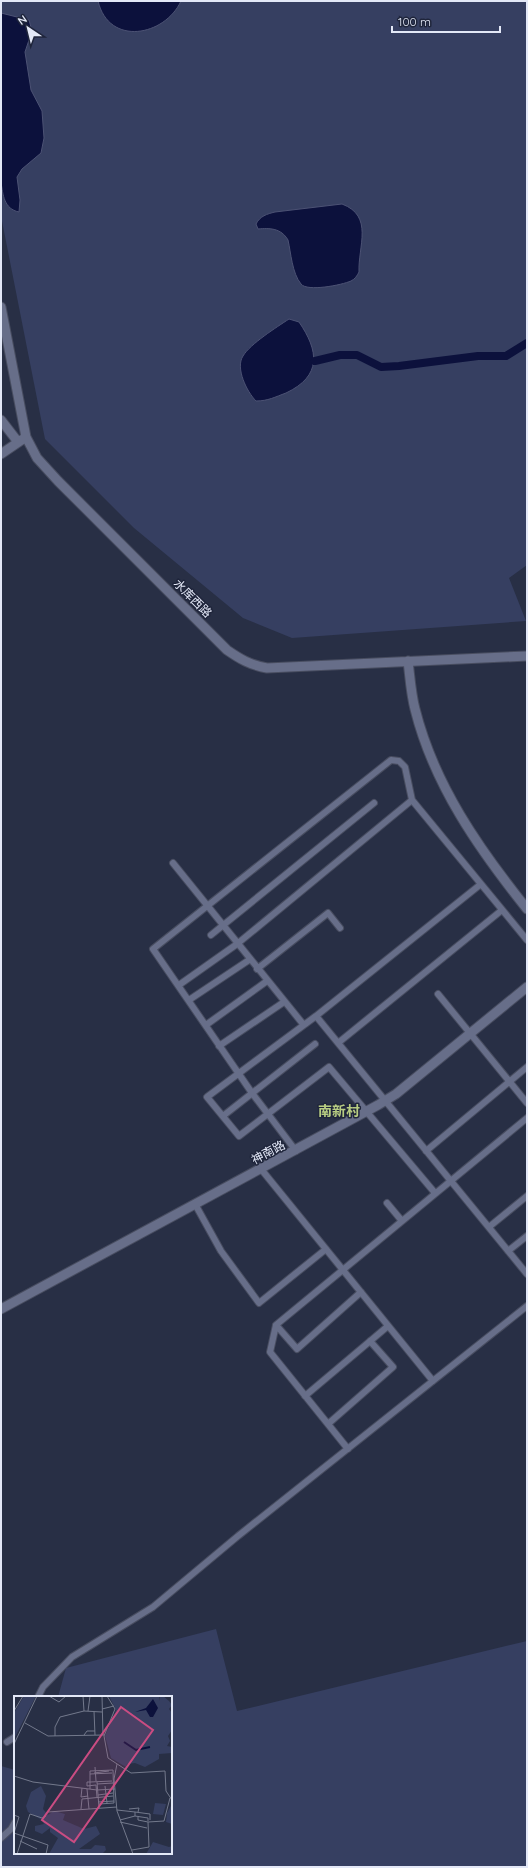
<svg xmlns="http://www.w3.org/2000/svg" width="528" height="1868" viewBox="0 0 528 1868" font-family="Quicksand,'Noto Sans SC',sans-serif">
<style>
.green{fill:#363f61}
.water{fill:#0c113c;stroke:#4c5274}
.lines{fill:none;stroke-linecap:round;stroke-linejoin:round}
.canal{stroke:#0c113c;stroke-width:8}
.street-casing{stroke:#484d60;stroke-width:8}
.secondary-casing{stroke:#484d60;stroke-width:11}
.street{stroke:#676e89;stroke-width:6}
.secondary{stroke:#676e89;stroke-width:9}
.labels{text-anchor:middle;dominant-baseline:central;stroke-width:3;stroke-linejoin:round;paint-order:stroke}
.street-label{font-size:12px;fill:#e3e8f7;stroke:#1f253b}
.quarter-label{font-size:14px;font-weight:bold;fill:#b7cc82;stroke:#1f253b}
.inset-river{fill:none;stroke:#0c113c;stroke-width:2}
.inset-road{fill:none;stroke:#73798c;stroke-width:1}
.view{fill:#ca4c82;fill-opacity:0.15;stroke:#ca4c82;stroke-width:2}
.inset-edge{fill:none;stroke:#e3e8f7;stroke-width:2}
</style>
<rect width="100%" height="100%" fill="#282f45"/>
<path class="green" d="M1,1h526v564l-18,13 17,43 -234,17 -49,-20 -109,-90 -89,-89 -44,-223z
M216,1629l21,82 290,-70v226h-526v-101l14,4v83h156v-156h-113l8,-29z"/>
<path class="water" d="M98,1h83c-16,35 -72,46 -83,0z
M1,13l28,7 3,11 -7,21 6,38 11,21 2,27 -3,15 -19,16 -5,8 3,23 -1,12c-15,-3 -16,-17 -18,-30z
M342,204c32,12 16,42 17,68 -2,4 -4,7 -8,9 -9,4 -44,11 -50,3 -9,-11 -10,-31 -13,-44 -7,-12 -18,-12 -30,-11l-2,-5c4,-8 11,-10 19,-12z
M289,319l10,3c20,29 23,54 -13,71 -11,4 -18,8 -30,8 -9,-9 -21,-33 -13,-45 7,-12 34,-29 46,-37z"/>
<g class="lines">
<path class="canal" d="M315,361l25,-6h17l24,12 18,-1 79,-10h28l21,-13"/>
<g class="street-casing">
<path id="street" d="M173,863l130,161
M211,935l163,-132
M257,969l71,-56 12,15
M179,985l58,-41 175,-144
M438,994l89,109
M189,1000l60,-40
M316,1016l211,258
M206,1025l61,-44
M338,1043l164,-133
M219,1046l65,-44
M223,1116l92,-72
M296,1151l-44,-58 -99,-144 238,-189 8,1 6,6 7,33 115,140
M426,1151l101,-84
M261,1169l172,212
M435,1193l-106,-126 -90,69 -32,-39 109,-81 165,-132
M387,1203l15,18
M195,1204l26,47 38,52 67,-54
M489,1227l38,-31
M508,1251l19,-15
M276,1325l21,24 64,-57
M305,1396l83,-70
M328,1424l65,-57 -23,-26
M348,1449l-78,-97 6,-27 251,-207
M38,1697l5,-10 29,-30 81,-50 85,-71 289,-230
M7,1742l8,-5
M1,1838l10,-9 4,-7"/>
</g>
<g class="secondary-casing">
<path id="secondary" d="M1,307l25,130 11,21 21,23 169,169c13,9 23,15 40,18l260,-12
M1,420l17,22
M1,454l25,-17
M408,661c2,16 3,33 7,48 19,76 64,140 112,200
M1,1309l377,-204 18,-11 131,-107"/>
</g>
<use href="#street" class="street"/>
<use href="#secondary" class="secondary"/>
</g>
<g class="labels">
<g class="street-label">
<text transform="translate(193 598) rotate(45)">水库西路</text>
<text transform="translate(268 1152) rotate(-28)">神南路</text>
</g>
<g class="quarter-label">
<text x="339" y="1111">南新村</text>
</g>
</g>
<g transform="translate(14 1696)">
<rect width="158" height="158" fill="#282f45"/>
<path d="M10,0h12l-22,43v-26zM95,0h50l1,5v-5h3l6,5 3,4 -3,4 3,4v17l-4,6 2,5 -3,5 5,1v6l-13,1v5l-14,8 -10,-4 -8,1 -1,3 -15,-9 -6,-22 11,-26zM27,90l5,10 -3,13 5,6 6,-4 11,3 -2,6 21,9 12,-3 4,8 -21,15h12l4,-4 10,1 1,4 -4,4h-53l9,-16 -8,-6v-4l-8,6 -7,-3v-5l9,-2 -2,-4 -14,-8 -2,-6 5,-14zM141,107l11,1 -3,11 -10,-1zM158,108v20l-6,-2 1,-9zM139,146l16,5 3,-1v8h-26z" fill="#363f61"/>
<path d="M139,3l5,9 -5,9h-3l-4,-7 -11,2 11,-4z" fill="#0c113c"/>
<path class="inset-river" d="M110,46l12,8 14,-3"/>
<path class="inset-road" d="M35,0l10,6 7,-6M88,0l1,39M93,0l8,13 -11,27 4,22 23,15 34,-2 1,20 6,9M88,13l12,-3M0,15l9,-15M70,15l18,1M74,15l2,-15M80,15l1,24M11,27l23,13 56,-1M70,39l3,-4h8M41,40v-9l5,-10 24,-6 -1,-15M0,48l23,-48M103,68l-3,15 3,32 16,43M81,71l1,14M80,77l15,-2M76,78l22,-1M0,80l19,6 64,8 18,-1M76,86h-3v4l9,-1 1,12M76,86l22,-1M83,86l2,26M83,88l16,-1M91,90l2,17M68,92l-1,9 7,-1M73,93l2,20M76,93v-18l23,-1 1,33 -15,1M84,99l15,-2M84,106l16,-1M67,113l1,-10 31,-3M115,113l10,-1 -1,4M103,114l18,2v4l13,2v3M34,116l69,-5M121,116l15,2v6M0,119l5,2 -5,16M124,121v3l10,2M106,124l15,-4M106,126l27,6M0,137l34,12 -2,9M6,145l17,8M118,154l17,-3 -1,-25 16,-1 6,-23M3,158l13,-40 12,4 4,-2"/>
<path class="view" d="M107,11l32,23 -79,112 -32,-22z"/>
<rect width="158" height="158" class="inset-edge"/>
</g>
<rect width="528" height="1868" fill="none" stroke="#e3e8f7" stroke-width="4"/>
<g transform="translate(28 28) rotate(325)" stroke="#1f253b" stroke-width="3" paint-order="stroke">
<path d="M0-3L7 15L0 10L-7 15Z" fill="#e3e8f7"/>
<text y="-6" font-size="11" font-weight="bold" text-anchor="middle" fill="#e3e8f7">N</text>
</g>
<path d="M392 26v6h108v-6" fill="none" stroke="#e3e8f7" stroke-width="2"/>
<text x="398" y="26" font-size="12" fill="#e3e8f7" stroke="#1f253b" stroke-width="3" paint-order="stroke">100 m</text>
</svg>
